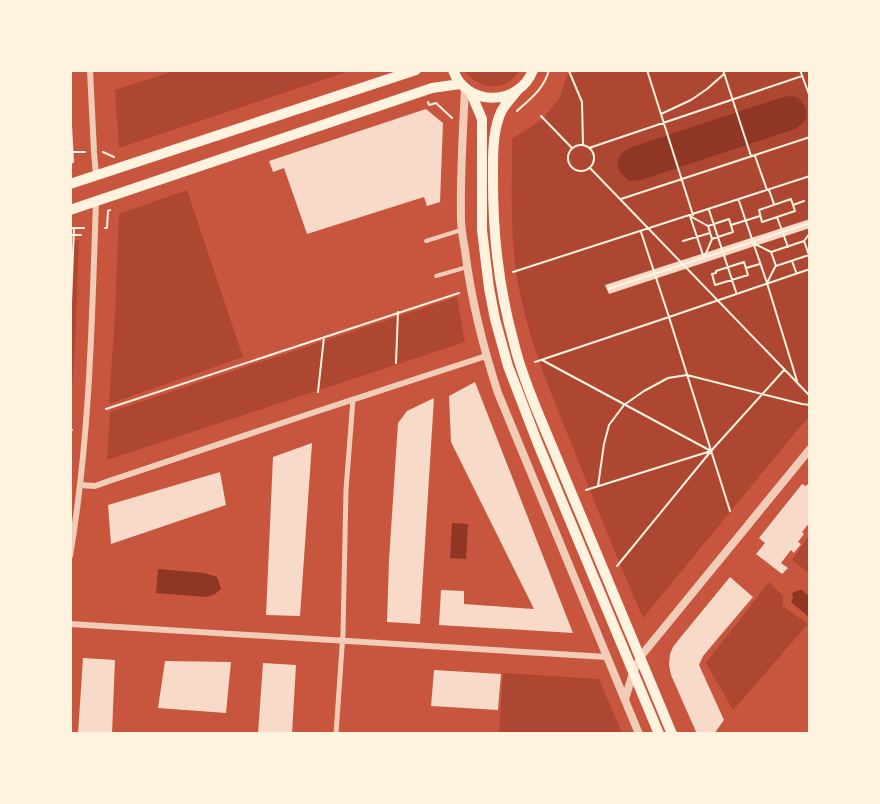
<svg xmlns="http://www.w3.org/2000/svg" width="880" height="804" viewBox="0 0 880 804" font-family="'Open Sans',sans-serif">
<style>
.green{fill:#ae4732}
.water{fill:#8f3625}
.building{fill:#f7dbc8}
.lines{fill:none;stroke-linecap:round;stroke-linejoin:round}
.path{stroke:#fff3e0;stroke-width:2}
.service{stroke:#f1ccb7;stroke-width:4}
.pedestrian{stroke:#f1ccb7;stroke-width:5}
.minor{stroke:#f1ccb7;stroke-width:6}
.tertiary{stroke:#f1ccb7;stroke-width:8}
.primary{stroke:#fff3e0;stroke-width:10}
</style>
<rect width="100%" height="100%" fill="#c8553d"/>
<path class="green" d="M174,71v-1l175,1 -230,77 -4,-58z
M465,71h54c-14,22 -40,19 -54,0z
M580,71h229v345l-166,202c-25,-57 -48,-115 -71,-173 -23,-57 -47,-113 -56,-174 -6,-43 -4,-88 -4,-132l31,-20 17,-22 7,-22z
M187,190l56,167 -134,47 6,-89 4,-101z
M71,240h8l-4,104 -4,63z
M457,297l8,45 -358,118 3,-48z
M809,536v37l-17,-13z
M769,582l14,14v10l25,18 -75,86 -27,-47z
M503,673l96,6 23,54h-123z"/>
<path class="water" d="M786,96c3,1 6,0 10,1 9,4 14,18 7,26 -2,2 -5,4 -8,6l-154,51 -11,1c-15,-10 -18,-23 -1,-33z
M452,523l16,1 -2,35 -16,-1z
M158,569l46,4 13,4 4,12 -6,5 -9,3 -50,-4z
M800,590h2l7,6v21l-18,-15 2,-4 -1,-5z"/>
<path class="building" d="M426,109l17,14 -3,79 -13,4 -3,-9 -117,37 -23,-66 -11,4 -4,-11z
M810,219v9l-201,66 -4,-9z
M475,382l98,251 -134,-8 2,-35 23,1v13l70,5 -83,-167 -2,-46z
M434,398l-14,226 -33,-2 2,-62 9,-137 9,-12z
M312,443l-12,173 -34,-1 7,-158z
M220,472l6,33 -115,39 -3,-39z
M810,482v40l-8,10 2,2 -6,8 3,2 -7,9 -3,-3 -10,13 7,5 -6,6 -26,-20 9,-11 -6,-5 43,-54 4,2z
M730,577l23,20 -50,59 -4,9 25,55 -10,14h-17l-26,-59 -2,-10 1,-11 3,-7 7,-9z
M83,658l32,2 -3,74h-34z
M165,661l66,1 -5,51 -68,-5z
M263,663l33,2 -4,69h-34z
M434,670l67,4 -3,36 -67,-4z"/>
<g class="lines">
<path class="path" d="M647,70l46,145
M723,70l28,86
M800,70l10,27
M569,71l13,31 1,43
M428,102l1,3 7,-2 16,15
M70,107l3,55 -3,1
M517,111c13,-12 27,-22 32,-41
M661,114l30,-14 16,-11 17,-15
M541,116l31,32
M568 158a13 13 0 1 1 26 0a13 13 0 1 1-26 0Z
M589,148l213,-72
M73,152h12
M103,152l11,5
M755,156l12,34
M590,168l220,228
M769,190l5,14
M621,199l189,-62
M791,199l4,12 -33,11 -3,-12z
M739,201l28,82 30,98
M793,205l11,-4
M709,210l27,82
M690,216l14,42
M690,216l18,10
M777,217l11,30
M729,219l4,13 -21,7 -4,-13z
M731,225l29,-9
M70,228h14
M105,228h2l1,-17 2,-1
M641,232l28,85 141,-48
M70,235h11
M683,241l27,-8
M804,241l6,-8
M753,243l18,9 5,14 33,-11 -5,-14 -33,11
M704,258l8,-19
M792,261l4,11
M744,262l4,13 -33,10 -3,-11 4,-1v-2z
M746,268l14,-4
M513,272l297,-96
M767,283l8,-16
M608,289l202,-66
M70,328l4,-100
M542,360l169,91
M535,362l134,-45 61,194
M396,363l2,-51
M318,392l6,-55
M106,409l353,-116
M70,430h2
M598,486l6,-42 5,-19 15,-20 20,-14 24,-13 19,-3 115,29 8,1
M586,490l125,-39
M617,566l94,-115 73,-81"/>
<path class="service" d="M426,241l35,-11
M436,276l31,-9"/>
<path class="pedestrian" d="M336,734l7,-101 3,-143 7,-91"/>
<path class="minor" d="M90,70l4,82 2,23
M80,485l15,1 14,-5 203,-68 174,-57
M70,556c20,-118 22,-237 26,-356
M70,624l537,33"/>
<path class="tertiary" d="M465,89c-2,43 -5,86 -4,129 0,11 2,21 4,32 6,49 18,97 33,143l141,341
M625,699l8,-26 8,-17 169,-207"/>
<path class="primary" d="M453,70c13,37 66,37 80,0
M517,91c-7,8 -15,16 -18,26 -7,20 -6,44 -6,64 0,55 6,109 21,162 5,23 14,44 22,65l136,326
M471,93l11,26v111l7,58 6,31 13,47 30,78 121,290
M70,184l346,-114
M70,210l362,-122 28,-4"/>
</g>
<rect width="880" height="804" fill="none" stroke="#fff3e0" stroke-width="144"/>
</svg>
